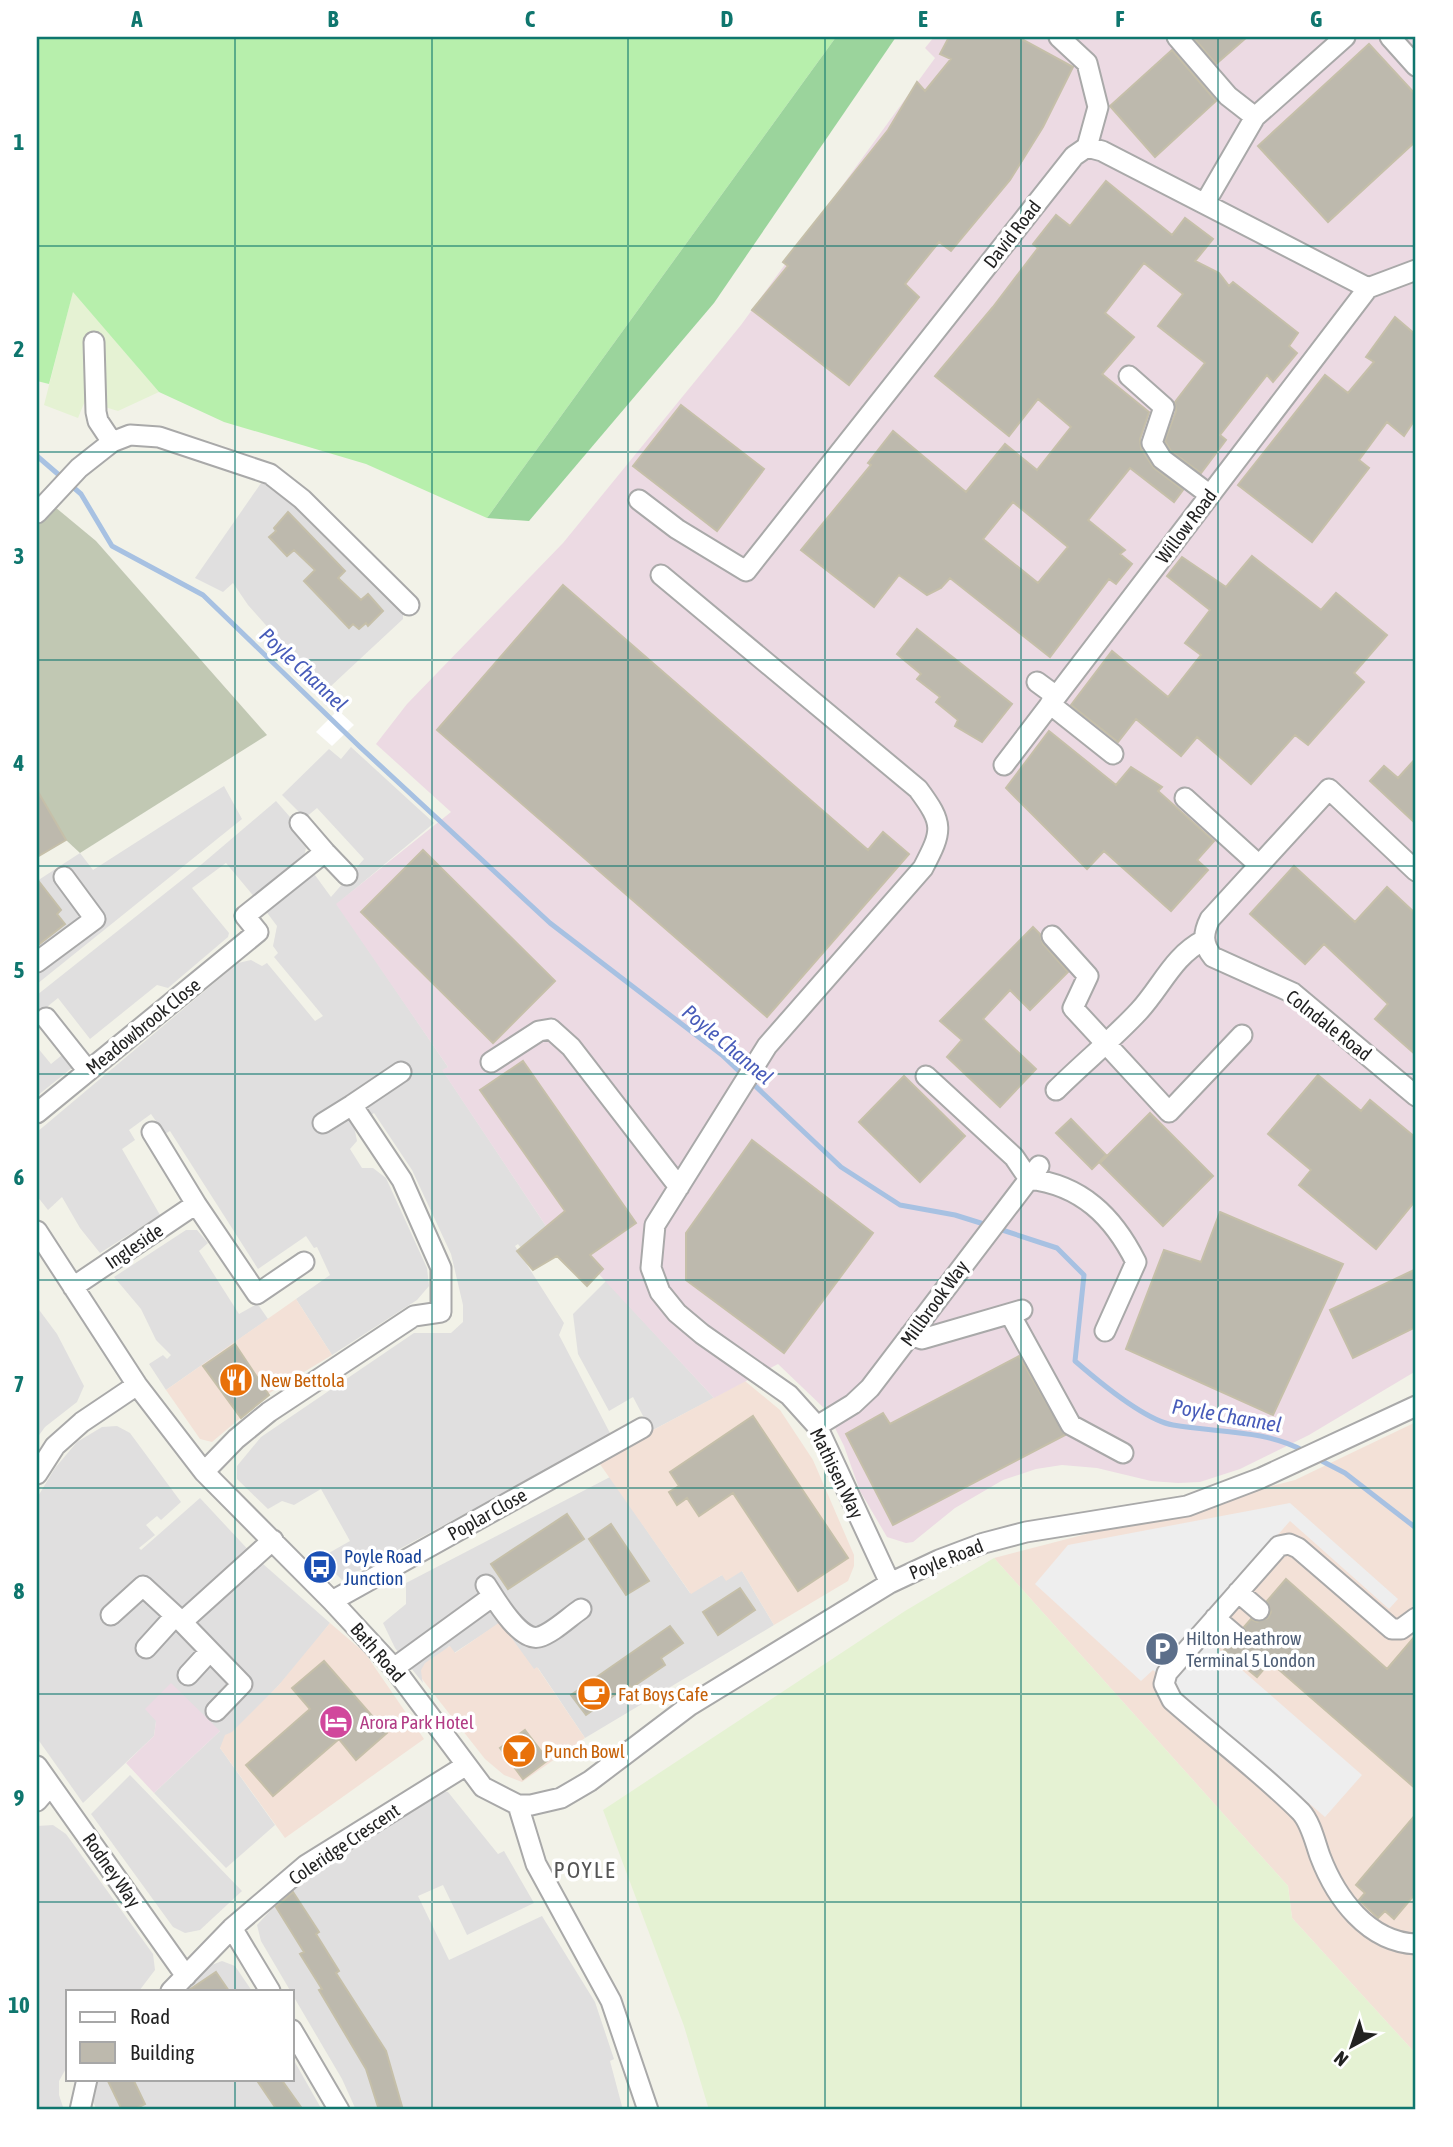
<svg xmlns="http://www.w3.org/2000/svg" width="1453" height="2147" viewBox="0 0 1453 2147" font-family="'Asap Condensed',sans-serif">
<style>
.residential{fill:#e0dfdf}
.commercial{fill:#f3e1d7}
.industrial{fill:#ecdae3}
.construction{fill:#c1c8b3}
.farmland{fill:#e5f2d3}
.grass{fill:#b7efac}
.forest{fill:#9bd49c}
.parking{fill:#eee}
.pier{fill:#fff}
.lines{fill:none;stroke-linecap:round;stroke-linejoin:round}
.stream{stroke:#a7c1e2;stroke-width:5}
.building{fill:#bdb9ad;stroke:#c5bfa9;stroke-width:2;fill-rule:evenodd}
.minor-casing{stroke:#a9a9a9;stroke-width:23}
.minor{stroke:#fff;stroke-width:19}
.grid{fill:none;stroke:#0f766e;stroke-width:2;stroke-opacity:0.55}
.labels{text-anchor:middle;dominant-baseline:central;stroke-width:7;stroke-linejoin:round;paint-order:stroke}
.street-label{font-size:19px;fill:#222;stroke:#fff}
.food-label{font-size:19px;fill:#c56008;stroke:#fff;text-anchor:start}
.transit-label{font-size:19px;fill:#164399;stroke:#fff;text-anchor:start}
.service-label{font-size:19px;fill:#4e5e75;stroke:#fff;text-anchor:start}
.hotel-label{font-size:19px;fill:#b23c85;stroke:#fff;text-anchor:start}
.water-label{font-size:21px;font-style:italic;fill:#475bb9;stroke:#fff}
.quarter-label{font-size:23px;letter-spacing:2px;fill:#555;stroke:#fff}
.neatline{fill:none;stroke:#0f766e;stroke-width:2.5}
.grid-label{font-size:23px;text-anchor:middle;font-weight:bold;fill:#0f766e}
</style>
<rect width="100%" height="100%" fill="#f2f2e8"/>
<path class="residential" d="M266,476l137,138v5l-72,67 -21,-15 -8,6 -21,-21 7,-6 -40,-45 -15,-22 -10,9 -28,-14z
M351,747l83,76 -97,81 111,163 -5,4 105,158 -27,19 -3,-4 -3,2 49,77 -5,12 52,100 -269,145 -22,-22 30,-17 -29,-52 -27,16 -12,-4 -14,8 -31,-30v-13l24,-29 153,-104h37l12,-11v-17l-12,-51 -39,-84 -38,-57 -20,13 3,15 -7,8 12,19h11l13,10 41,90 2,18 -12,14 -85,55 -36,-56 34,-24 -13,-28 -3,1 -8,-12 -48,33 -88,-138 -5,3 -14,-20 -22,16 6,10 -13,9 38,66 -60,38 -20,-25 -18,-31 -14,13 -11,-14v-64l201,-169 13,-3 11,6 5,-3 48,58 8,-5 -49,-59 4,-4 -5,-7 4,-20 -12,-16 47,-39 19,26 33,-38 -47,-51 -12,10 -23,-23 47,-46 12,10z
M224,786l18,33 -205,165v-103l43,-28 13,17z
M276,801l21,24 -5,5 14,18 -3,13 -47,38 -30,-36 -34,25 37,45 -1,4 -60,51 -11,-3 -67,54 -32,-41 -21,17v-20l165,-131z
M37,1047l14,17 11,-9 11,12 -36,29z
M186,1230h11l11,13 -9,8 40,63 16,-9 4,1 9,13 -102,71 -17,-26 14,-9 4,4 4,-4 -15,-15 -15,-31 -27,-32z
M606,1281l108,117 -63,33 -18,-34 -24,14 -31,-57 -5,-40z
M37,1307l20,27 27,52 -7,16 -32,25 -8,11z
M117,1426l13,7 51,69 -20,18 -4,-4 -11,9 9,10 -16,13 2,2 59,-52 54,58 76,67 -36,46 -74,79 55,77 -49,43 -72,-75 66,-62 -64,-10 -2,15 -71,67 -46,-65v-240l18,-30 22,-26 25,-15z
M610,1477l80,116 32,-18 20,-4 32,54 -189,113 -47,-70 -4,2 -34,-47 -46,30 -5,-7 -27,33 1,4 -28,-35 -12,-25 23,-19v-21z
M130,1775l112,116 -42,39 -15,3 -12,-6 -82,-113z
M441,1791l7,1 50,62 6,-3 30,52 -67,32 -24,-50 -25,11 31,64 93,-44 53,86 19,57 -4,2 13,49h-267l-14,-31 -81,-138 -4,-16 48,-52z
M53,1825l13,9 87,120 2,16 -16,21h-71v74l-9,16v14l5,15h-27v-284z
M222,1961l13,5 17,25h-67l24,-25z
M292,2057l30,53h-225l-4,-8v-16l5,-7h194z"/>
<path class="commercial" d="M296,1299l36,56 -61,37 -59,50 -12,-3 -34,-49z
M745,1381l35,29 33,50 41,95v11l-6,15 -74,44 -32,-54 -16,10 -4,-6 -31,19 -94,-134z
M1416,1422v632l-124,-136 -4,-32 -294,-328 301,-78z
M500,1622l34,47 3,-2 48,71 -63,44 -18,-7 -19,-16 -63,-80 -1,-9 4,-7 25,-17 5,7z
M330,1623l35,30 59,86 -139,99 -65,-90 5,-13 7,-3 46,-46z"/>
<path class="industrial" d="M934,37h482v1334l-107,64 -69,34 -40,13 -22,1 -27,-2 -54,-13 -35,-3 -26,4 -33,11 -48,28 -42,34 -7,1 -19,-6 -27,-46 -16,-45 -18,-36 -48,-46 -64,34 -160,-172 -6,3 -106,-159 6,-3 -112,-163 115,-92 -75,-68 31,-40 156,-161 178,-218 194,-267 -10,-10z
M171,1683l49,48 -66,62 -28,-30 28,-27 2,-15 -11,-12z"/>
<path class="construction" d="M55,507l41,34 171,194 -187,118 -14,-13 -29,-50v-264z"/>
<path class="farmland" d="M73,291l86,101 -41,19 -33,-10 -7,17 -34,-13z
M994,1558l294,328 4,32 124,136v56h-707l-25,-84 -81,-216 302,-199z"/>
<path class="grass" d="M37,37h799l-349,481 -121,-54 -142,-42 -65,-30 -86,-100 -24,92 -12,-3z"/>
<path class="forest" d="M836,37h60l-182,266 -185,218 -42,-3z"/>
<path class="parking" d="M1290,1503l108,96 -9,10 -99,-88 -95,108 167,146 -37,42 -172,-147 -12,11 -106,-97 33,-39z"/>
<path class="pier" d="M338,710l16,15 -22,21 -16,-14z"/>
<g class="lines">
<path class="stream" d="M37,456l44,38 31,52 91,49 156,151 191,177 172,132 21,20
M750,1081l91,86 59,38 55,10 32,10
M996,1228l61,20 27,27 -9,86c23,20 69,59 98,64 45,8 90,4 131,26
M1316,1458l29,15 71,55"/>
</g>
<path class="building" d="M949,37h69l55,30 -30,60 -33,53 -59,71 -12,-9 -34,42 14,13 -70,88 -97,-75 36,-44 -5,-4 105,-132 29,-48 8,9 26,-32 -11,-5z
M1193,37h54l-31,27z
M1369,44l47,51v46l-88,81 -70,-76z
M1172,50l44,51 -61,56 -45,-51z
M1106,181l66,54 13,-17 28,21 -18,22 24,12 10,13 4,-4 65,51 -9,13 8,7 -24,29 -6,-7 -47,60 6,5 -25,33 -30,-22 -6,-10 11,-30 -1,-9 30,-39 -47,-37 25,-32 -39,-31 -39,50 29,24 -32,37 47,38 -9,27 1,10 13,19 29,22 -9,12 -44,-34 -42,52 37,30 -5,4 12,10 -16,20 -7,-5 -59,78 -100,-79 -9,10 -14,7 -28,-20 -25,32 -73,-57 70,-85 -3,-2 25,-32 73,61 39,-48 32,26 34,-43 -33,-28 -29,37 -74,-60 58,-69 45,-59 -5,-4 23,-29 14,11zM1013,502l55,45 -30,36 -55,-44z
M1395,317l21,18v83l-12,18 -17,-14 -28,38 10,8 -57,74 -74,-57 87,-110 23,18 26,-31 -8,-5z
M681,405l83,64 -47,62 -84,-65z
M288,512l57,59 -7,7 23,22 7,-6 15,17 -15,15 -2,-3 -7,6 -6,-5 -4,4 -45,-47 11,-11 -21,-20 -7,6 -18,-19 7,-6 -2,-3z
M1252,556l69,54 15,-17 51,42 -33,38 10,9 -56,63 -13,-10 -44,49 -54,-47 -16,19 -45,-37 -18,23 -47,-37 41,-54 56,46 33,-42 -16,-12 25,-33 -43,-34 15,-19 44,30z
M563,585l305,265 15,-18 26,22 -142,163 -330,-287z
M917,629l95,75 -30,38 -27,-16 3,-6 -22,-18 4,-5 -23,-18 4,-5 -24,-20z
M1049,731l67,54 15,-18 31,20 -4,4 56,50 -17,19 11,10 -37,41 -67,-60 -17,18 -81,-81z
M1416,758v66l-46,-43 14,-15 14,12z
M37,790l29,50 -29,17z
M423,850l132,131 -62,62 -132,-131z
M1294,866l61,56 32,-35 29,27v141l-41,-36 13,-15 -64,-60 -19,20 -55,-50z
M37,879l24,31 -4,4 8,10 -28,22z
M1033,927l7,7 3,10 25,28 -38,38 -20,-20 -27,29 53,50 -36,38 -53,-50 15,-17 -22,-19z
M523,1061l113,162 -46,32 13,14 -16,17 -30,-30 -24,14 -16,-19 48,-40 -85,-121z
M1318,1075l43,36 9,-11 46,38v62l-40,49 -77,-64 12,-15 -43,-36z
M904,1076l61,60 -45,46 -61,-60z
M1150,1113l63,63 -50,50 -63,-63z
M1071,1119l35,36 -14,14 -36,-36z
M752,1140l121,93 -89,120 -98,-73v-47z
M1220,1212l123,52 -70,151 -147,-66 38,-99 37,12z
M1416,1269v58l-63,31 -23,-48z
M235,1344l34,51 -28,23 -38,-52z
M1019,1356l46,79 -172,90 -47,-91 37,-21 7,11z
M753,1416l95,142 -50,33 -65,-98 -34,23 -12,-18 -10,7 -8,-13 10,-6 -9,-14z
M567,1514l17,25 -76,50 -17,-25z
M611,1524l38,57 -23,14 -37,-56z
M1286,1579l101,90 29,-34v154l-146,-127 -13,15 -33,-27 4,-5 6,3 11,-4 3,-6 -4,-11 7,-8 6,3 11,-4 3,-6 -4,-11z
M740,1588l15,22 -37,25 -15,-23z
M670,1626l13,17 -22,15 4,7 -34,23 -2,-3 -43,30 -15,-20z
M324,1661l63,72 -31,27 -17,-21 -66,57 -27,-31 64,-56 -18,-21z
M525,1730l23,30 -25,19 -23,-31z
M1416,1814v79l-22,26 -9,-8 -7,7 -19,-18 6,-7 -9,-8z
M293,1892l26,40 -3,2 23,37 -3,2 50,78 17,59h-24l-13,-41 -47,-79 3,-1 -22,-35 4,-2 -28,-45z
M216,1972l13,19h-41l1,-1z
M107,2079h26l12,25 -12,6h-11z
M256,2079h25l22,31h-26z"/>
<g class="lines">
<g class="minor-casing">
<path id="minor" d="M1059,37l28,26 11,44 -11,40
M1177,37l51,59 27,21
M1390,37l26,29
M1205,203l50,-86 90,-80
M1368,288l48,-18
M94,342l2,70 2,9 14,21
M1129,376l35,31 -12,36 10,16 48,36
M639,500l38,29 69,42 328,-415 13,-9 15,4 266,137
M37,513l42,-45 33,-26 18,-7 29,2 111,37 32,25 107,106
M661,575l257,214c26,35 25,41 5,79l-156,178 -112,179 -4,43 9,24 17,21 25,21 87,61 28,31 73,157
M1037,682l19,14
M1050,704l63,50
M1004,765l364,-477
M1185,798l74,67
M300,823l25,29
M1416,871l-87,-82 -119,130c-7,14 -8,25 3,38l80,36 123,103
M1052,936l36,40 -15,32 96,104 73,-77
M37,962l58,-43 -31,-42
M46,1018l42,53
M491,1062l48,-31 12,-2 20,18 108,140
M926,1076l88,81 15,22c52,6 84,37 107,83l-31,69
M1056,1090c27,-27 57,-51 83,-79 23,-25 34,-55 65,-71
M37,1113l221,-181 -13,-16 80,-64 22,23
M323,1123l29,-18
M196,1204l61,90 47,-32
M37,1231l100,154 67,87 128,129 62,67 89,119 35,18h13l30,-7 29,-17 99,-75 201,-123 49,-23 45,-17 42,-11 161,-26 74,-28 155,-72
M73,1287l123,-83 -44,-72
M1010,1314l61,111 52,28
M910,1335l12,4 100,-29
M817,1426l36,-22 17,-16 169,-222
M204,1472l32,-33 33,-27 145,-96 27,-4v-44l-39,-88 -50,-75 49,-33
M37,1474l18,-28 27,-24 55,-37
M486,1585c9,14 34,57 53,52 14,-4 30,-20 42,-28
M1238,1592l21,18
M332,1601l310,-173
M111,1615l32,-29 39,36
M1215,1618l21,18
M1416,1618l-15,11h-9l-94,-81 -9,-4 -10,2 -112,127 -3,11 8,16c42,37 89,72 129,112 10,11 14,30 19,44 16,42 48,86 96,88
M146,1648l29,-32
M394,1668l99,-72
M188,1675l22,-24
M216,1711l26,-27 -60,-62 91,-82
M37,1766l149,210
M37,1801l13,-15
M518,1805l18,59 75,137 37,109
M232,1928l38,63
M171,1991l61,-63 74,-63 159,-99
M292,2030l47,80
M80,2110l7,-31"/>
</g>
<use href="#minor" class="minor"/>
</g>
<path class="grid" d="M235,37v1954M432,37v2073M628,37v2073M825,37v2073M1021,37v2073M1218,37v2073M37,246h1379M37,452h1379M37,660h1379M37,866h1379M37,1074h1379M37,1280h1379M37,1488h1379M37,1694h1379M37,1902h1379M235,2079v31"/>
<defs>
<g id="restaurant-disc" transform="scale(1.75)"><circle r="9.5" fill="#e8710a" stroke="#fff"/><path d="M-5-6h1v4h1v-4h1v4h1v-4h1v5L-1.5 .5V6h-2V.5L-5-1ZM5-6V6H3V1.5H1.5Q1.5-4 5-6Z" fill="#fff"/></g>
<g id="bus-disc" transform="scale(1.75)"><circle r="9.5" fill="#1a4fb4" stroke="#fff"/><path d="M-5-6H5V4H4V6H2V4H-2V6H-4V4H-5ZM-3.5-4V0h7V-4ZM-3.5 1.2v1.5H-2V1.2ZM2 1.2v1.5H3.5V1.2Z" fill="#fff"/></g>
<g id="parking-disc" transform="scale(1.75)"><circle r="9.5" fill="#5c6f8a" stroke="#fff"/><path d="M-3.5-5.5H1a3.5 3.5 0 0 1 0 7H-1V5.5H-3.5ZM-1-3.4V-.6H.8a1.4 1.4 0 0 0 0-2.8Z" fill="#fff"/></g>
<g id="cafe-disc" transform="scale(1.75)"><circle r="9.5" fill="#e8710a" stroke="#fff"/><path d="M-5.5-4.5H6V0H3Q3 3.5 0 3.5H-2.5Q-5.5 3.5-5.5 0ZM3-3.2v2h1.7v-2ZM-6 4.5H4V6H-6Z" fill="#fff"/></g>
<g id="hotel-disc" transform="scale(1.75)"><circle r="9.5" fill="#d1479c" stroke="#fff"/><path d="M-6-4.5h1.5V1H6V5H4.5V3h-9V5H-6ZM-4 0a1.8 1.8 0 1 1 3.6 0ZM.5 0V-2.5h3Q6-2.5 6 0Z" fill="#fff"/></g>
<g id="bar-disc" transform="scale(1.75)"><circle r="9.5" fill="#e8710a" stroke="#fff"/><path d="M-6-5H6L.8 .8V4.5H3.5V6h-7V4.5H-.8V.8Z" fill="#fff"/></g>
</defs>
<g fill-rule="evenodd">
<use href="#restaurant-disc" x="236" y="1380"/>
<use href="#bus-disc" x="320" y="1567"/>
<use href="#parking-disc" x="1162" y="1649"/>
<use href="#cafe-disc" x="594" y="1694"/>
<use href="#hotel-disc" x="336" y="1722"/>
<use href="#bar-disc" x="519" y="1751"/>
</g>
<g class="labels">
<g class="street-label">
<text transform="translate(1012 234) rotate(-52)">David Road</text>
<text transform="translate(1186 526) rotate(-53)">Willow Road</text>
<text transform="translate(1329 1025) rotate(38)">Colndale Road</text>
<text transform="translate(143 1026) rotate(-39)">Meadowbrook Close</text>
<text transform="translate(134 1246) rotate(-34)">Ingleside</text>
<text transform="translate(934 1303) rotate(-54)">Millbrook Way</text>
<text transform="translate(837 1473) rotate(64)">Mathisen Way</text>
<text transform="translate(487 1514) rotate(-29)">Poplar Close</text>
<text transform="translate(946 1559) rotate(-22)">Poyle Road</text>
<text transform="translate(378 1652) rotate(49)">Bath Road</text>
<text transform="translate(344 1844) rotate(-34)">Coleridge Crescent</text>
<text transform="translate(112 1870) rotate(55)">Rodney Way</text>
</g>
<g class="food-label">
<text x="260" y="1380">New Bettola</text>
<text x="618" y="1694">Fat Boys Cafe</text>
<text x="544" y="1751">Punch Bowl</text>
</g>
<g class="transit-label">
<text x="344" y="1556">Poyle Road<tspan x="344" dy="22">Junction</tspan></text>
</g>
<g class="service-label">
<text x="1186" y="1638">Hilton Heathrow<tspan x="1186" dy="22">Terminal 5 London</tspan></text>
</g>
<g class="hotel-label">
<text x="360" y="1722">Arora Park Hotel</text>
</g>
<g class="water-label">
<text transform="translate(304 669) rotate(43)">Poyle Channel</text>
<text transform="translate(728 1044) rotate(40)">Poyle Channel</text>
<text transform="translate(1227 1415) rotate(10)">Poyle Channel</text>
</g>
<g class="quarter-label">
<text x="585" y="1870">POYLE</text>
</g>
</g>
<rect width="1453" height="2147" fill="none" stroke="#ffffff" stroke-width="77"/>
<rect x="66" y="1990" width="228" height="91" fill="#ffffff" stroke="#a7a7a7" stroke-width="2"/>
<rect x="80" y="2012" width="35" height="10" fill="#ffffff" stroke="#a7a7a7" stroke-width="2"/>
<text x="130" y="2024" font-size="21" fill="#222222">Road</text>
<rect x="80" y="2042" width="35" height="21" fill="#bdb9ad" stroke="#a7a7a7" stroke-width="2"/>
<text x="130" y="2060" font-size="21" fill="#222222">Building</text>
<g transform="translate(1352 2046) rotate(220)" stroke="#ffffff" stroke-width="5" paint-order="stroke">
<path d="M0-5L12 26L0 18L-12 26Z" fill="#222222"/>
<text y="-10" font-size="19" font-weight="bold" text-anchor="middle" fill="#222222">N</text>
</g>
<rect x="38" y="38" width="1376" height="2070" class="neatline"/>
<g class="grid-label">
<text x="137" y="27">A</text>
<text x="333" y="27">B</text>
<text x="530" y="27">C</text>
<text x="727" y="27">D</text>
<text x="923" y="27">E</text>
<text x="1120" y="27">F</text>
<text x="1316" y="27">G</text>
<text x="19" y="150">1</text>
<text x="19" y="357">2</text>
<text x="19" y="564">3</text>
<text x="19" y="771">4</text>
<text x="19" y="978">5</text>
<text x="19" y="1185">6</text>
<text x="19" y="1392">7</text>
<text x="19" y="1599">8</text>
<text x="19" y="1806">9</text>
<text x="19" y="2013">10</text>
</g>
</svg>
